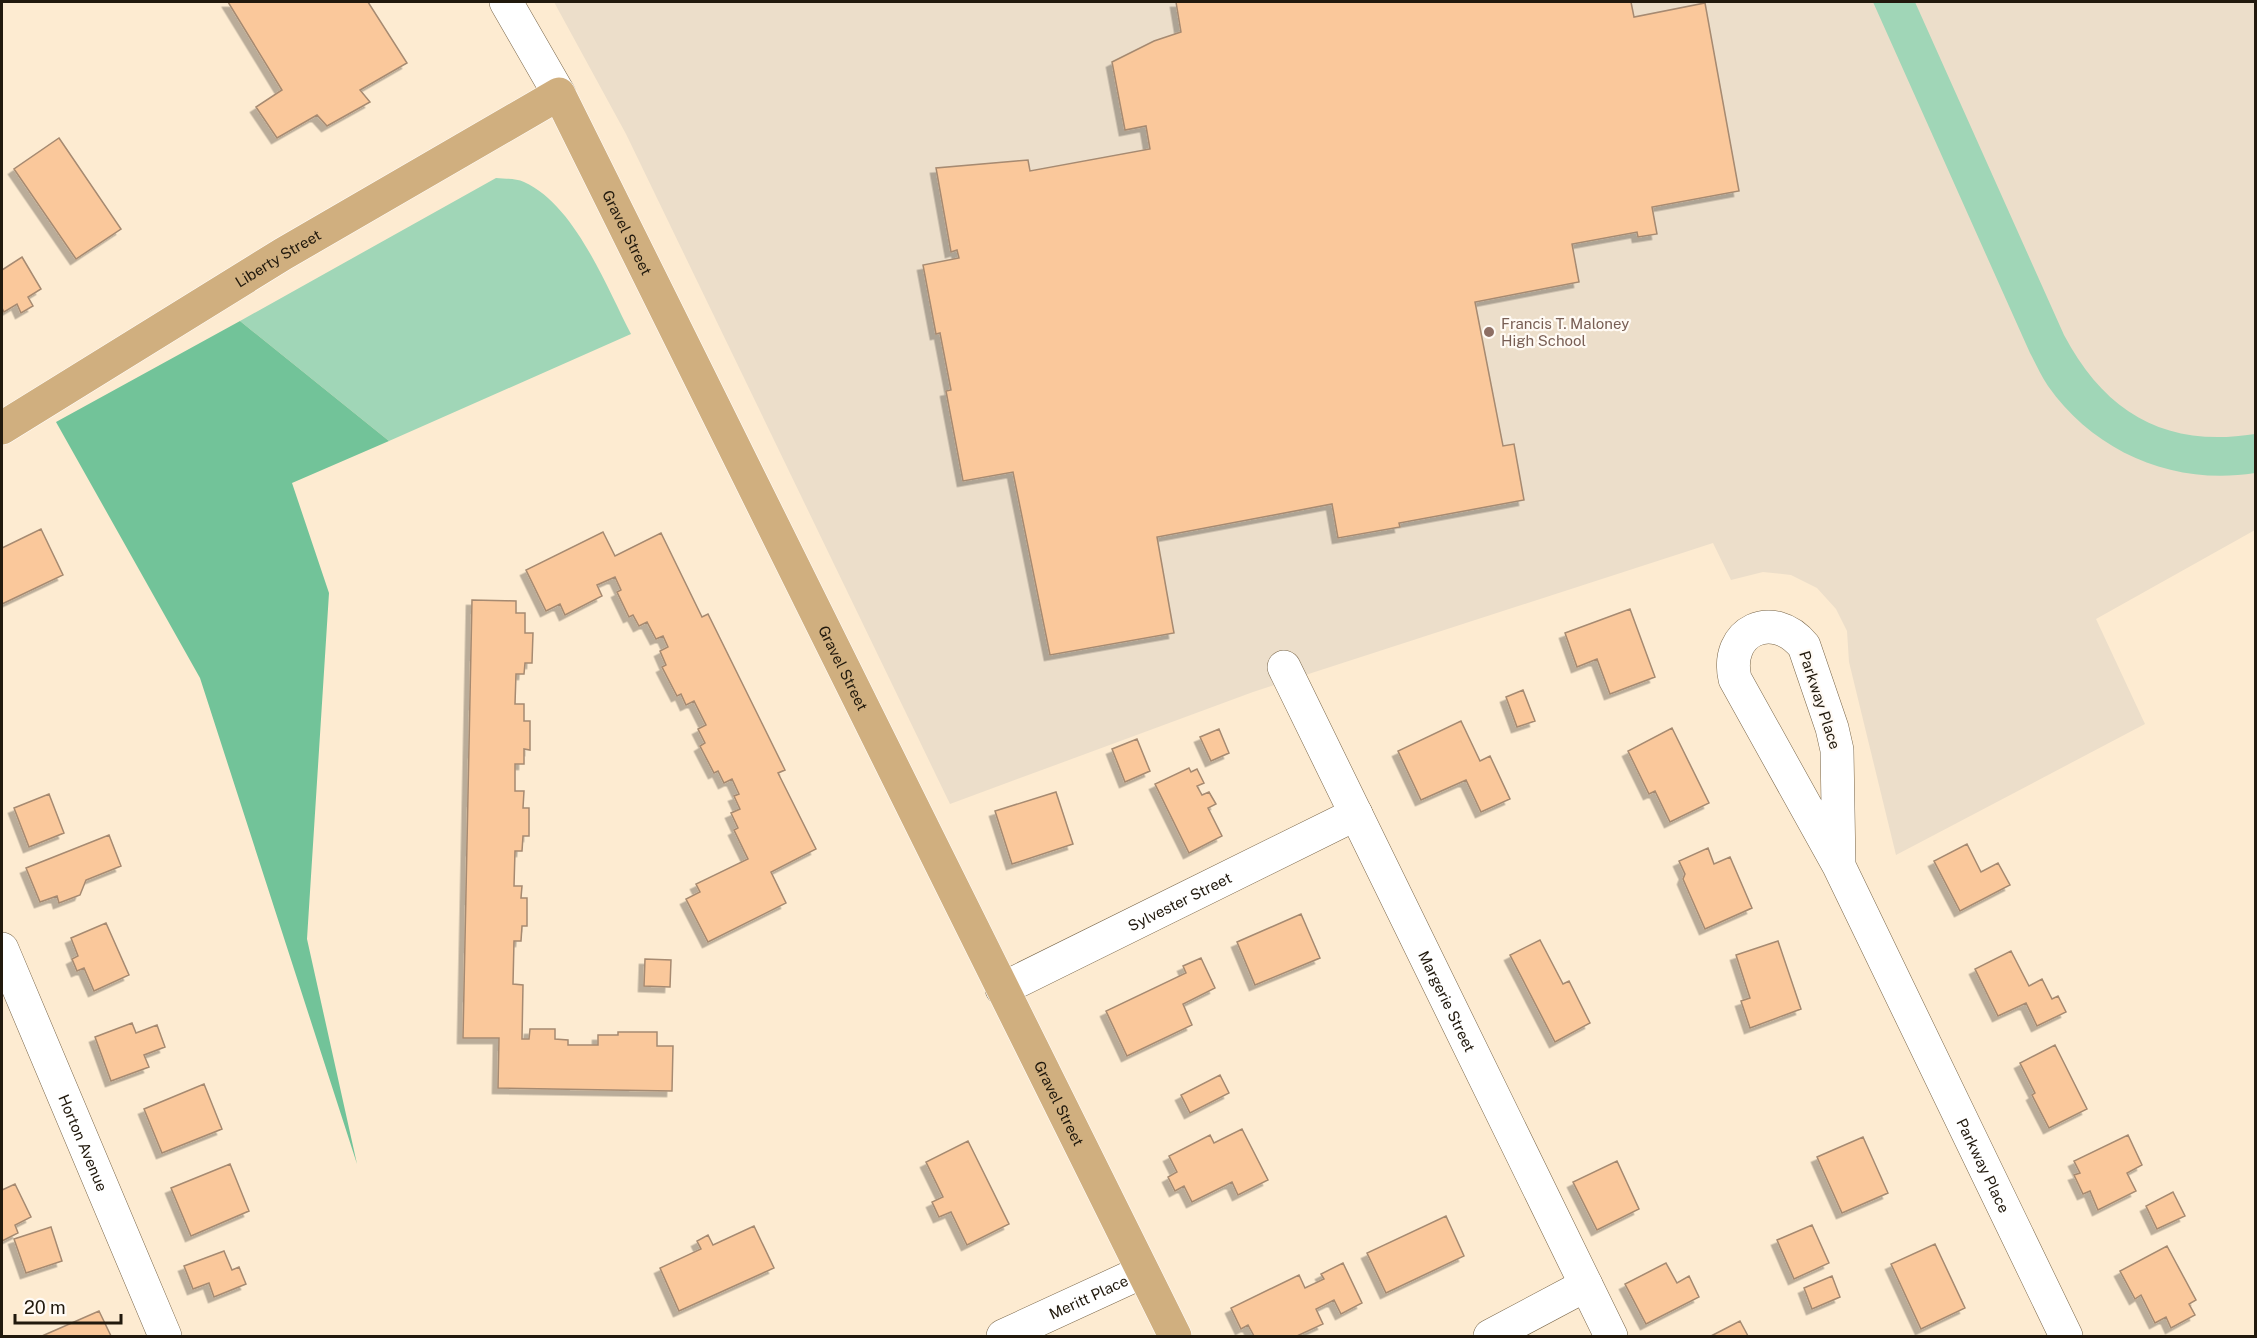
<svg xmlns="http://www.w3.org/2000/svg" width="2257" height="1338" viewBox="0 0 2257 1338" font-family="'Public Sans',sans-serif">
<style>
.education{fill:#ecdeca}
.green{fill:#a0d6b7}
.forest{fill:#72c399}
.building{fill:#fac89b;stroke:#a68a71;stroke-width:1.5;filter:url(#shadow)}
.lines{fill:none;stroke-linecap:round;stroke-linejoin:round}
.minor-casing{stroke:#786548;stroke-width:34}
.major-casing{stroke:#fff;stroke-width:34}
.minor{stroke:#fff;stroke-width:33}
.major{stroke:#d0af7f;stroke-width:33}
.education-dot{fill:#8d6e63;stroke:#fffaf4;stroke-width:2}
.labels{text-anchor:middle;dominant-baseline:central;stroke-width:4.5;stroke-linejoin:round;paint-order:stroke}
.street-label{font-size:15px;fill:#21190d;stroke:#fffaf4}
.education-label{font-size:15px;fill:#785e54;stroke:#fffaf4;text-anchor:start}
</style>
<defs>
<filter id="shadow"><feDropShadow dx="-5.5" dy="5.5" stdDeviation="0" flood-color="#0004"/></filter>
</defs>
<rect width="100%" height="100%" fill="#fdebd1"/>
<path class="education" d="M554,2h1701v528l-159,89 49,105 -249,131 -47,-193 -2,-31 -11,-22 -19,-21 -26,-13 -28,-3 -32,8 -18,-37 -460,149 -303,112 -324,-670z"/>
<path class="green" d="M1873,2h42l149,333c42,79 102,113 191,99v39c-80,13 -160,-20 -207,-87 -7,-10 -12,-22 -18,-33z
M496,178c9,1 20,0 28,4 51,23 82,104 107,152l-242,107 -149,-120z"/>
<path class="forest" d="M240,321l149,120 -97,42 37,110 -22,346 50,225 -157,-486 -144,-256z"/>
<path class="building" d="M228,2h140l39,61 -47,27 10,12 -43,24 -10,-11 -40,23 -21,-31 26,-17z
M1176,2h455l3,15 71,-14 34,188 -87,16 5,27 -19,3 -1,-5 -65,12 7,38 -104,20 28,144 11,-2 10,56 -125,23 1,4 -62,11 -6,-34 -175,33 17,96 -124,22 -37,-183 -50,9 -17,-90 5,-1 -11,-57 -4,1 -13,-69 36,-7 -2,-8 -6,2 -15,-84 92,-8 2,11 120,-22 -4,-23 -21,4 -13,-68 42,-21 27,-9z
M59,138l62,91 -45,30 -62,-90z
M22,257l19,32 -13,8 5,9 -12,7 -4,-9 -13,8 -2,-4v-38z
M41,529l22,46 -61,29v-56z
M603,532l12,24 46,-23 41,84 6,-3 77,156 -7,3 38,76 -45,23 15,31 -78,39 -22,-43 14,-7 -4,-8 52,-25 -14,-29 4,-2 -7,-15 9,-4 -6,-13 5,-2 -7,-15 -8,4 -6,-12 -4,2 -14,-27 5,-3 -7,-14 8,-4 -12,-24 -8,4 -5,-11 -4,2 -15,-29 4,-2 -6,-14 8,-4 -5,-11 -7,3 -9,-17 -8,4 -6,-11 -4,2 -12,-25 4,-2 -6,-13 -18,8 5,11 -37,19 -5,-11 -14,7 -20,-41z
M472,600l44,1v12h9v20h8l-1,30h-7l-1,11h-8l-1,30h9v17h6v29l-6,-1v15h-9v27h9l-1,17h6v28h-6l-1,15h-7l-1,35h8l-1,12h6v28h-5l-1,15h-7l-1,43 10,1 -1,54h7l1,-10h25v10l13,1v5h30v-10h20v-3h39v14h16l-1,45 -174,-3 1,-50h-36z
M1630,609l25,68 -45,17 -13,-35 -20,8 -12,-34z
M1523,690l12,31 -18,6 -11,-30z
M1461,721l19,40 10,-5 20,43 -29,13 -15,-32 -45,20 -23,-49z
M1672,728l37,75 -39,19 -15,-31 -6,3 -21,-43z
M1219,729l10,24 -18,8 -11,-24z
M1137,739l13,32 -25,11 -13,-33z
M1189,768l2,4 6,-3 7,14 -7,3 5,9 7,-3 7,12 -8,4 14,28 -33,17 -34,-69z
M1056,792l17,52 -61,20 -17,-53z
M49,794l15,39 -35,14 -15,-39z
M109,835l12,31 -35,14 -6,15 -21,8 -2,-7 -17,6 -14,-34z
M1967,844l14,28 17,-9 12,22 -50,26 -26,-50z
M1708,848l6,16 16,-7 22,51 -47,21 -22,-50 2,-5 -6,-13z
M1301,914l19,44 -65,27 -18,-43z
M106,923l23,52 -35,16 -10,-23 -7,3 -5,-12 6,-3 -7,-18z
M1540,940l23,44 6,-3 21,42 -35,19 -45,-87z
M1778,941l23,68 -51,19 -9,-27 9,-3 -14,-43z
M2011,951l18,35 13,-7 10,20 6,-3 8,16 -29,14 -11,-23 -28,13 -23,-47z
M1201,958l14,30 -32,16 9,21 -65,31 -21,-45 80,-38 -3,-7z
M645,959l26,1 -1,27 -26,-1z
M132,1023l4,10 21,-8 8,22 -21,8 5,12 -38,14 -16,-44z
M2055,1045l32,64 -38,19 -17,-33 3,-2 -15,-30z
M1220,1075l9,18 -39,20 -9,-18z
M204,1084l18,45 -60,24 -18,-44z
M1242,1129l26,51 -30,15 -6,-13 -40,20 -8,-16 -9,5 -7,-14 9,-5 -8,-16 41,-21 4,8z
M2128,1135l14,30 -15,8 9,18 -38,19 -8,-19 -7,3 -9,-19 6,-2 -6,-12z
M1863,1137l25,56 -46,20 -25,-56z
M968,1141l41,83 -42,21 -16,-33 -12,5 -7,-15 11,-5 -17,-35z
M1617,1161l22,48 -42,21 -24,-48z
M230,1164l19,47 -58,25 -20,-48z
M15,1184l16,33 -16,8 3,8 -16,8v-51z
M2173,1192l12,24 -28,13 -11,-23z
M1446,1216l18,40 -78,37 -19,-40z
M1812,1225l17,38 -35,16 -17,-39z
M754,1226l20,42 -95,43 -19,-43 41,-19 -4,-8 11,-6 5,10z
M51,1227l11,34 -36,12 -12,-34z
M1935,1244l30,64 -44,21 -30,-65z
M2167,1246l29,54 -7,4 6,11 -24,13 -5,-11 -11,6 -14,-28 -6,4 -15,-28z
M224,1251l8,19 7,-3 7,17 -32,13 -5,-14 -16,6 -9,-23z
M1343,1263l19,40 -21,11 -7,-14 -18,9 7,15 -26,12h-43l-6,-11 -7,4 -10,-21 68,-33 6,13 19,-9 -3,-5z
M1666,1263l11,20 12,-7 10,21 -53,27 -21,-40z
M1832,1276l8,21 -28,12 -8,-21z
M99,1311l12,25h-69z
M1740,1321l8,15h-37z"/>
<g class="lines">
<g class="minor-casing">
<g id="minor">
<path d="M506,2l53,92"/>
<path id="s1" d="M1284,667l327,669"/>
<path id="s2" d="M1839,866l-2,-116 -5,-22 -28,-82c-31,-38 -80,-15 -69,33l104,187 227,470"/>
<path id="s3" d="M2,949l163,387"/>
<path id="s4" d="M1002,989l354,-175"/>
<path id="s5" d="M1003,1336l139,-64"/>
<path d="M1490,1336l96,-51"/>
</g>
</g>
<g class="major-casing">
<g id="major">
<path id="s6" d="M2,428l281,-174 276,-160 616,1242"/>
</g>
</g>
<use href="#minor" class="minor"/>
<use href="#major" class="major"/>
</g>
<circle class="education-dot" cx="1489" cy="332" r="6"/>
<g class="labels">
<g class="street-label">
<text stroke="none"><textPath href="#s6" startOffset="804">Gravel Street</textPath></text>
<text stroke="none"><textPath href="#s6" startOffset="324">Liberty Street</textPath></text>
<text stroke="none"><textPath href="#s6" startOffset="1290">Gravel Street</textPath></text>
<text transform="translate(1820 700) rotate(72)">Parkway Place</text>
<text stroke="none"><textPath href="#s4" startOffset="198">Sylvester Street</textPath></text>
<text stroke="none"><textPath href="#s1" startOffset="372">Margerie Street</textPath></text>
<text stroke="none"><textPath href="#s6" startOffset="1776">Gravel Street</textPath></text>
<text stroke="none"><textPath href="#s3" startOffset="210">Horton Avenue</textPath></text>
<text stroke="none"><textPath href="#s2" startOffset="885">Parkway Place</textPath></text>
<text stroke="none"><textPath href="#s5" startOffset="94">Meritt Place</textPath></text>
</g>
<g class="education-label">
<text x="1501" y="323">Francis T. Maloney<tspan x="1501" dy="17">High School</tspan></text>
</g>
</g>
<rect width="2257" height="1338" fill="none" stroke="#21190d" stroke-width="6"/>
<path d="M15 1314v9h106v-9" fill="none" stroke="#21190d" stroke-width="3"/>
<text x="24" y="1314" font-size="18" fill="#21190d" stroke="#fffaf4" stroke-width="4.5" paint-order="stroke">20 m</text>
</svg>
